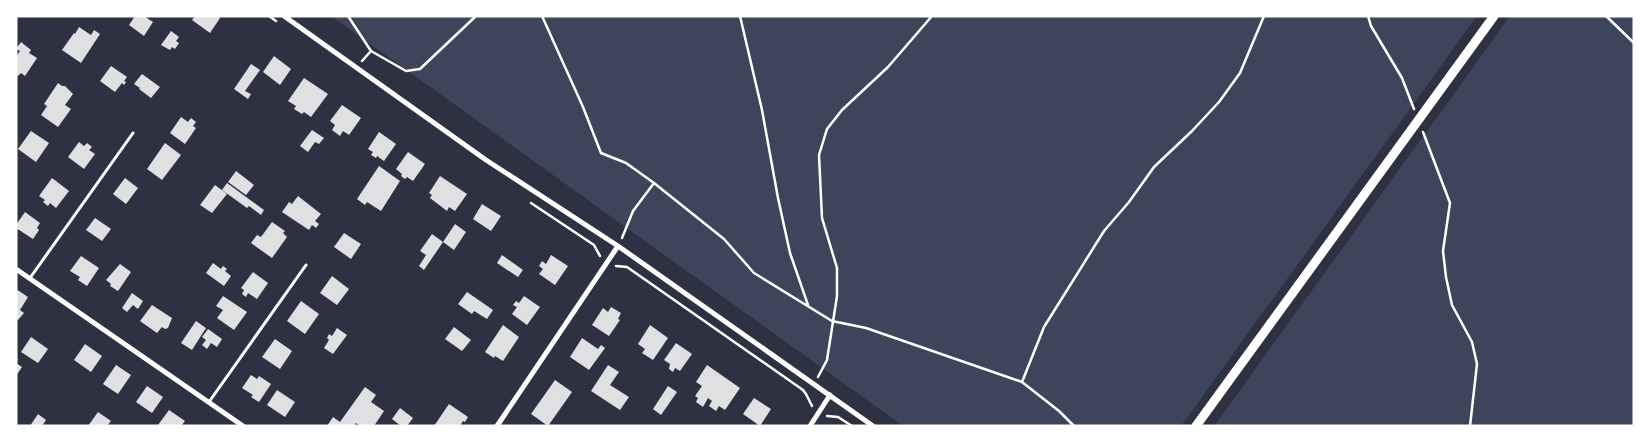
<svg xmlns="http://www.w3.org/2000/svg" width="1650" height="442" viewBox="0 0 1650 442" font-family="Karla,sans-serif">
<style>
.green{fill:#3c4559}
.building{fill:#e0e0e3}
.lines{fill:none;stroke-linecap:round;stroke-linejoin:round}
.path{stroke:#fff;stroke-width:2.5}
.service{stroke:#fff;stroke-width:3}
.minor{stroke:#fff;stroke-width:5}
.secondary{stroke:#fff;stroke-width:9}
</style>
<rect width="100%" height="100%" fill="#2d3142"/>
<path class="green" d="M331,16h1146l-296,410h-278z
M1510,16h124v410h-420z"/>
<path class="building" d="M135,16h9l9,6 -9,14 -15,-11z
M195,16h23l2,2 -10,15 -18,-13z
M79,27l12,8 3,-5 6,4 -19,29 -19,-13 12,-17 1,1z
M171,31l8,6 -3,4 3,2 -4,6 -3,-2 -2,3 -9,-5z
M21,42l10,8 -2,3 8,5 -12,18 -4,-3 -3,3 -2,-2v-17l4,-6 -4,-2z
M274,56l17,13 -11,16 -17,-13z
M251,64l9,6 -15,21 6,3 -3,5 -14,-10z
M111,66l16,11 -3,4 2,1 -2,3 -2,-2 -7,9 -15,-11z
M142,74l18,13 -9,11 -12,-9 1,-1 -6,-4z
M304,78l24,16 -17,23 -7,-5 -2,2 -8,-5 2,-3 -8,-5z
M58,83l4,3h3l8,8 -8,11 6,4 -13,18 -17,-12 6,-9 -3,-2z
M342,105l19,13 -12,17 -6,-4 -3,5 -8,-6 3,-5 -5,-4z
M181,117l7,5 3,-4 5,4 -3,4 3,2 -11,16 -15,-11z
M312,130l12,8 -5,6 -4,-2 -7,10 -8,-6z
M31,131l18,12 -13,19 -18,-13z
M379,132l17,12 -12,17 -7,-5 -1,2 -5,-3 2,-3 -5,-3z
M79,142l5,4 3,-3 5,4 -3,3 6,4 -11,15 -16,-12z
M165,143l16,12 -19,25 -15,-11z
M408,152l17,12 -12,17 -6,-4 -2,2 -4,-3 1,-2 -6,-5z
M379,166l21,15 -19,30 -14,-9 -2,3 -8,-6z
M236,171l18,14 -8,10 -18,-13z
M440,176l27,18 -12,17 -6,-4 -2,4 -17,-13 2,-3 -3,-2z
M52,178l17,13 -13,17 -6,-5 -2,3 -5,-4 2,-2 -6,-4z
M125,178l13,10 -12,16 -13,-10z
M227,183l37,27 -3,5 -12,-9 -2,2 -25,-18z
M215,185l12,9 -15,19 -12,-8z
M298,196l23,18 -6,7 4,3 -3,4 -4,-3 -3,5 -27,-18 7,-10 3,2z
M482,204l19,12 -10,15 -18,-12z
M25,212l15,11 -3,5 2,2 -6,9 -17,-11v-3z
M95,218l16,11 -9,12 -16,-11z
M272,222l13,9 -2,2 4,4 -15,21 -21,-15 6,-8 4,2z
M455,224l11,8 -12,18 -11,-8z
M344,233l17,11 -10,15 -17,-12z
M432,234l11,8 -19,28 -5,-4 7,-11 -6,-4z
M502,255l21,15 -5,7 -21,-14z
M551,255l17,11 -13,19 -16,-11 4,-5 -4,-3 3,-5 4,3z
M81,256l18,12 -12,18 -9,-6 2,-3 -10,-6z
M213,263l8,6 2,-3 4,3 -2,2 6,5 -7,10 -18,-13z
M120,264l11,8 -13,19 -8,-5 1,-2 -5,-4z
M253,272l15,11 -11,16 -9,-6 -2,4 -4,-3 2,-4 -3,-2z
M332,276l17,13 -12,16 -17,-12z
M16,289l12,8 -8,13 4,3 -6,7 -2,-1z
M467,292l26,18 -6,9 -13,-8 -2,3 -14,-10z
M132,293l11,8 -5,8 -5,-4 -6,7 -5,-4z
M223,296l24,16 -13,18 -17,-12 6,-8 -7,-4z
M524,296l16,11 -13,18 -15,-11 5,-7 -4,-2 3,-4 3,2z
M301,301l18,13 -14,20 -18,-13z
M152,305l20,13 -4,10 -3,1 -3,-2 -5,6 -17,-12z
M611,307l10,6 -3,6 2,1 -11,16 -17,-11 11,-17 5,4z
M196,321l10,7 -14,22 -11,-7z
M503,325l16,12 -16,24 -8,-5 -1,2 -9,-6z
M650,325l18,13 -15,22 -11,-7 3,-4 -7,-5z
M454,327l17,13 -9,11 -17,-12z
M337,328l10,7 -14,19 -9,-6 5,-8 -2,-2 2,-4 3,2z
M208,329l14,10 -5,8 -6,-4 -4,6 -5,-4 4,-5 -4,-3z
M31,337l17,12 -10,14 -17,-11z
M582,338l16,11 3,-4 4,3 -16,22 -19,-13z
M275,339l17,12 -12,18 -18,-12z
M676,343l16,11 -12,17 -5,-3 -2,4 -4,-3 1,-5 -6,-4z
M85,344l17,12 -11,16 -17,-12z
M16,358l2,1 -2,4 6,4 -6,9z
M116,365l15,10 -13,19 -15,-10z
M608,365l11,7 -9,13 19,12 -9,13 -29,-19z
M707,365l33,23 -15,22 -6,-4 -3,5 -7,-5 3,-5 -4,-3 -5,9 -7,-5 2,-4 -3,-2 7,-10 -6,-4z
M251,375l6,4 2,-3 12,8 -12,18 -8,-5 2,-2 -11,-7z
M555,380l17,12 -24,34 -17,-12z
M147,386l16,11 -11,16 -16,-11z
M668,386l9,6 -16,23 -8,-6z
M365,387l11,8 -5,7 13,9 -10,15h-14l-4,-3 -2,3h-27l6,-9 7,5z
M277,390l18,12 -10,15 -18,-12z
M754,398l17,11 -11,17 -17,-12z
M449,404l19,13 -3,5 -2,-1 -3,5h-26z
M400,408l13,10 -6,8h-6l-9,-7z
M169,410l16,11 -4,5 -23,-1z
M98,412l13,9 -4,5h-19z
M38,414l8,6 -4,6h-12z"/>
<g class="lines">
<path class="path" d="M269,16l7,5
M348,16l23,35 35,20 14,-2 56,-53
M542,16l41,91 18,46 25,10 28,20
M740,16l22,94 16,88 12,55 18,52
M1368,16l3,10 31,52 12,31
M1606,16l28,27
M362,61l9,-10
M1423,132l27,71 -7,48 3,26 6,28 20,37 5,22 -7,62
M531,203l63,42 6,11
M622,238l11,-27 21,-28 70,56 30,34 78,48 34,7 156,54 37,29 15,15
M616,266l11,1 176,123 3,4 6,12
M818,377l9,-17 10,-64v-28l-15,-50 -3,-63 8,-26 15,-19 46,-43 44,-51
M1022,382l22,-55 60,-96 25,-29 25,-35 38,-36 27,-29 21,-29 24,-57
M827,416l11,1 14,9"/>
<path class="service" d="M30,278l103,-145
M209,402l97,-137"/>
<path class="minor" d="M284,16l202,144 132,86 255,180
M16,269l227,157
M497,426l121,-180
M810,426l20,-31"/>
<path class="secondary" d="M1196,426l298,-410"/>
</g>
<rect width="1650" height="442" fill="none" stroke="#ffffff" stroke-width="35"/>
</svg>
